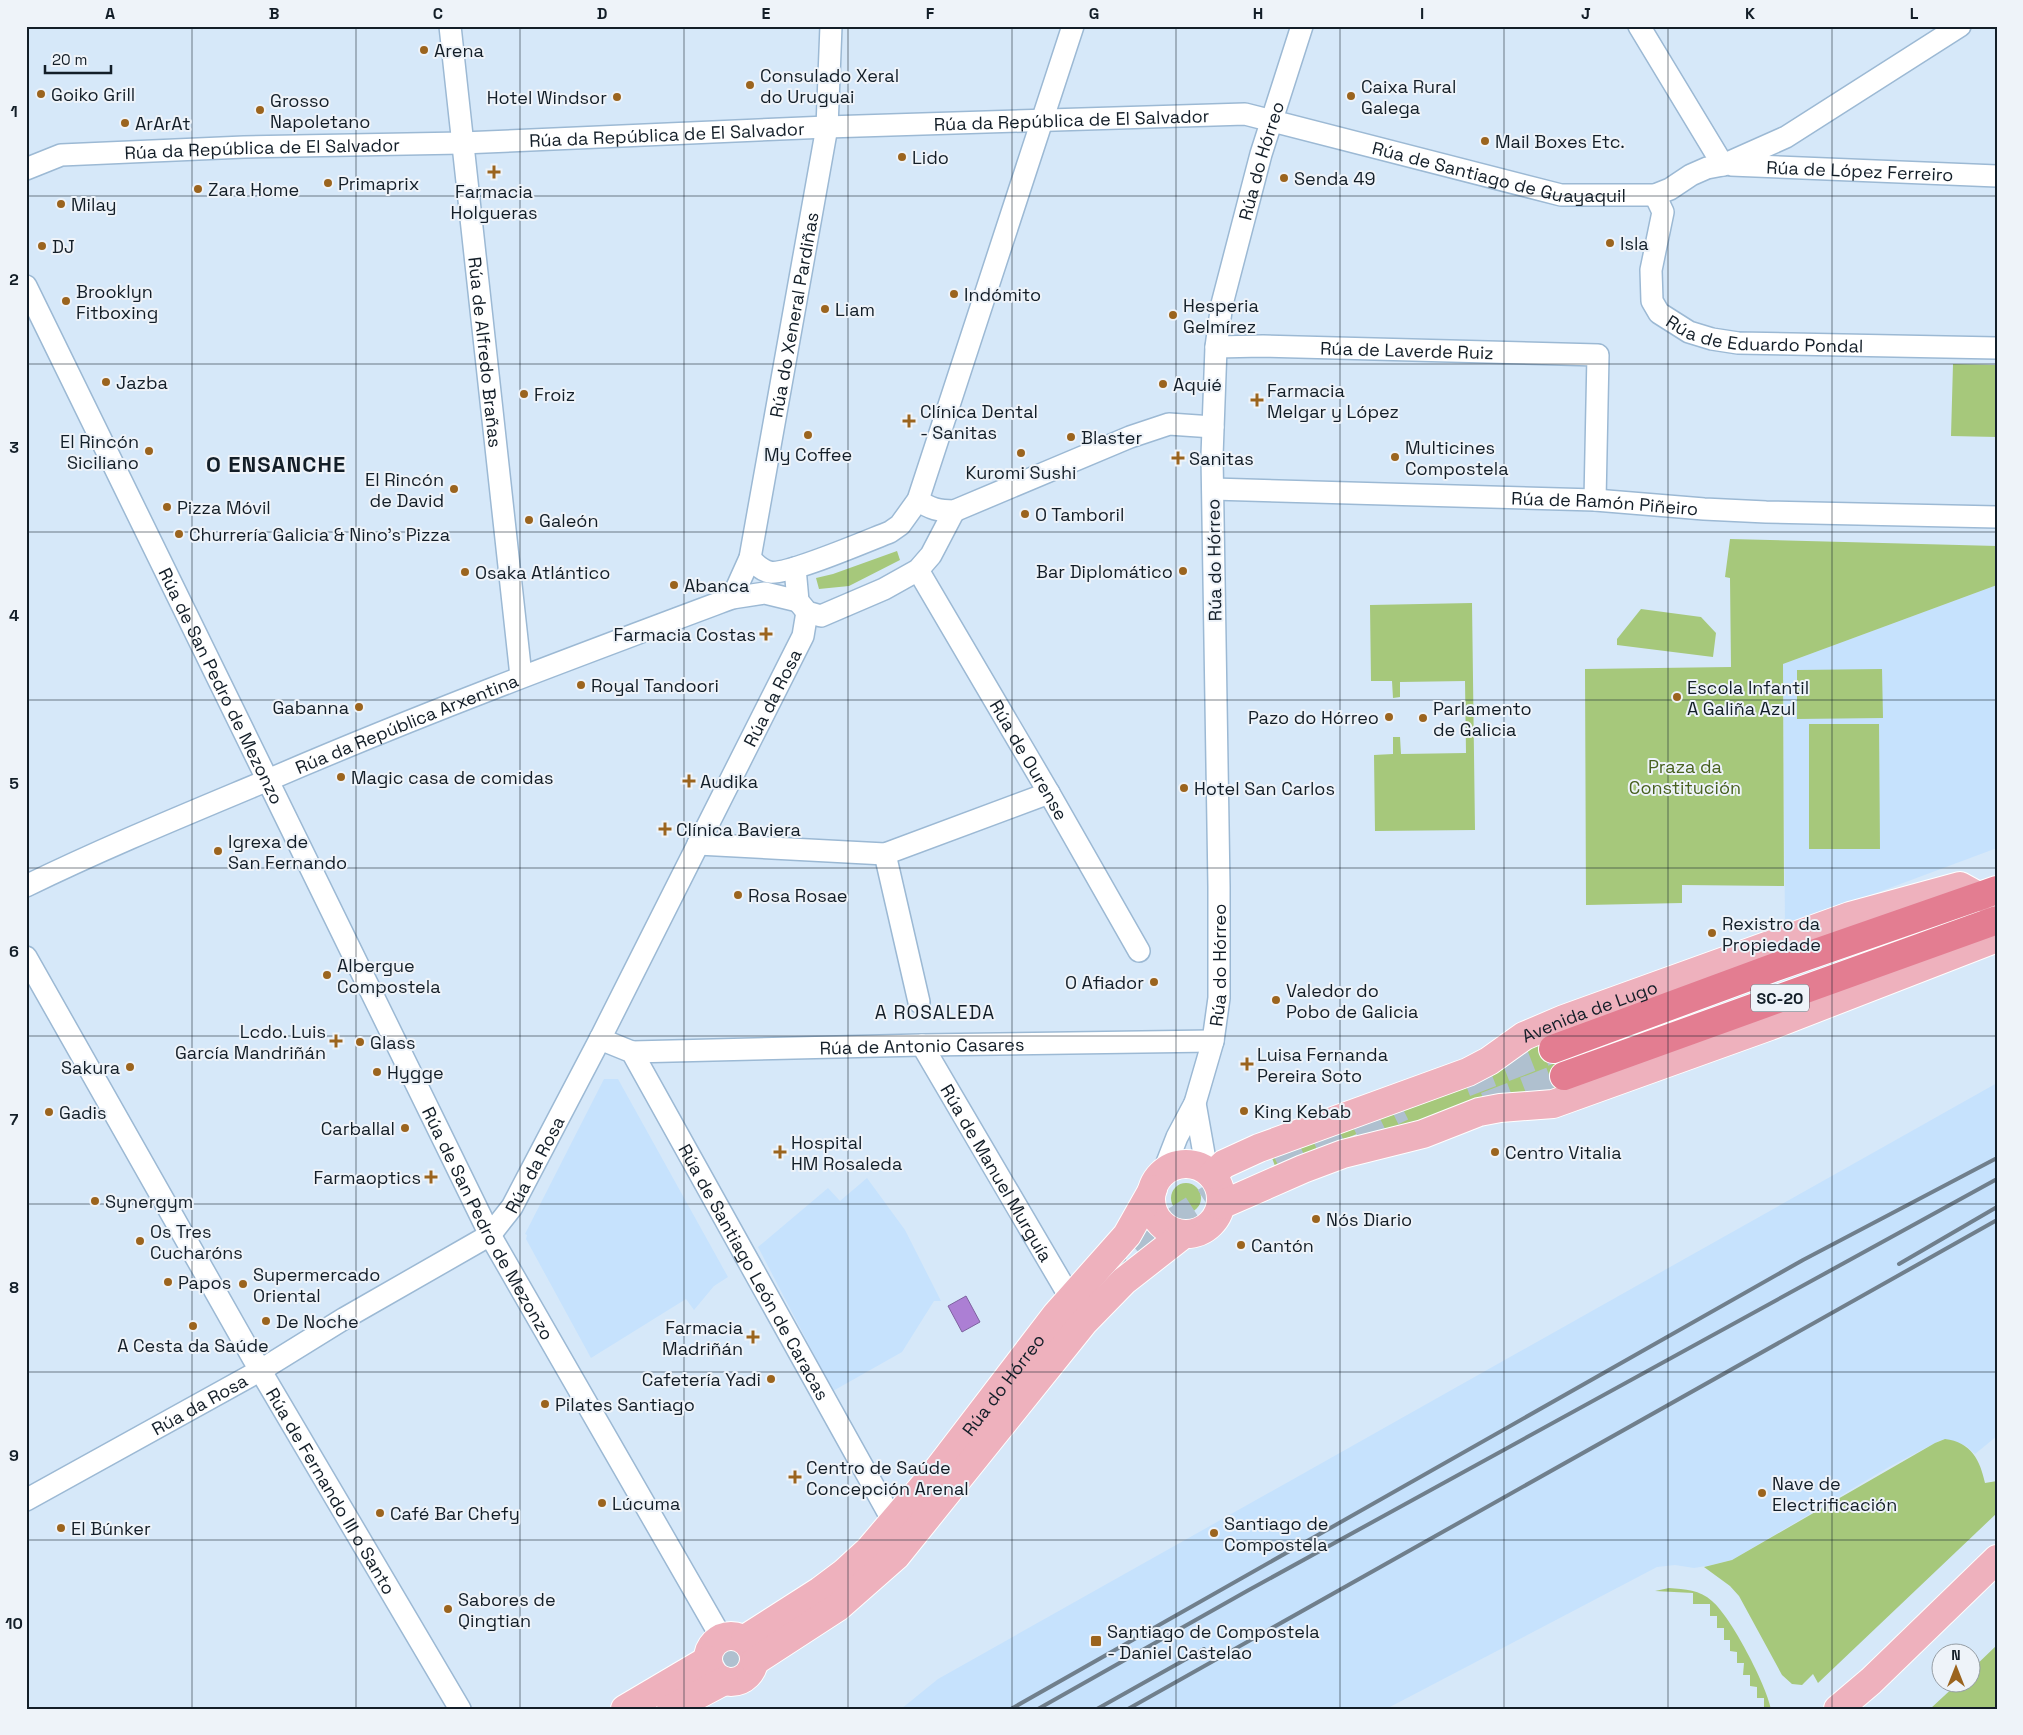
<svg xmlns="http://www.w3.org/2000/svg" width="2023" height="1735" viewBox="0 0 2023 1735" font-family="'Space Grotesk',sans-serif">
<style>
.built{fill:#c6e2fd}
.green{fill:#a6c87b}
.water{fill:#ac7fd4;stroke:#7e62a0}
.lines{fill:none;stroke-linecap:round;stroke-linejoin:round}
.highway-tunnel{stroke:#afc0cf;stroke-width:28;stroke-dasharray:28 14;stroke-linecap:butt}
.minor-casing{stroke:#9cb9d4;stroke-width:24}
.major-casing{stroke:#fff;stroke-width:30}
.highway-casing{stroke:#fff;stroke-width:30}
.minor{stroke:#fff;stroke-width:21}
.major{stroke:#eeb1bd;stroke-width:28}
.highway{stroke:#e37d91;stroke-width:28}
.rail{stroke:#707f8c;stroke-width:4}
.grid{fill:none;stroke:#131e28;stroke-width:1;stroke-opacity:0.55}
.poi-dot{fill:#9b641e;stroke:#eef3f9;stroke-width:2}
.labels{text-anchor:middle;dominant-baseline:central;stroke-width:4;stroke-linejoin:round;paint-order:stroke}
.shield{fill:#eef3f9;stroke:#555e67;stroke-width:1}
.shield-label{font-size:16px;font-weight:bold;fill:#131e28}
.poi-label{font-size:18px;fill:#131e28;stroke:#eef3f9;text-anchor:start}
.street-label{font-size:18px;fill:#131e28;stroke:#eef3f9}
.park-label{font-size:18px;fill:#47601f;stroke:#eef3f9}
.neighbourhood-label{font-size:19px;letter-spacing:1px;fill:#131e28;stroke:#eef3f9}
.district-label{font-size:22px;font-weight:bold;letter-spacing:1px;fill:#131e28;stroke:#eef3f9}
.neatline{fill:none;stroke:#131e28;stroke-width:2}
.grid-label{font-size:16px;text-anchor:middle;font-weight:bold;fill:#131e28}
</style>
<rect width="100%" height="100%" fill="#d6e8f9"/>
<path class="built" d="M1997,585v263l-212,79 -2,-263z
M604,1079h14l110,198 -14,9 -20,24 -8,-11 -95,59 -65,-119 1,-4 -2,-1z
M1997,1083v353l-22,18 -9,-8 -21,-7 -6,2 -50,26 -157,93 -20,5 -18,3 -19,-3 -18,2 -271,142h-485l37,-30z
M867,1178l38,52 36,71h-7l-32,51 -69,39 -75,-144 70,-59 12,13z"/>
<path class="green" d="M1953,364l44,1v72l-46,-1z
M1730,539l267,7v39l-214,79 1,222 -102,-1v18l-96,2 -1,-236 146,-2 -1,-89 -5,-1z
M897,551l3,9 -51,26 -30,3 -3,-11 17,-4z
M1472,603l3,227 -100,1 -1,-76 19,-1v-17h7l1,17 65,-1 -1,-72 -65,1v15l-7,1 -1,-17h-21l-1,-76z
M1641,609l60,8 15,16 -3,24 -96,-12v-6z
M1882,669l1,49 -86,1v-49z
M1809,724h70l1,125h-71z
M1553,1031c-2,25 2,40 19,58l-161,39 -54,6 -82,32 -3,-8 95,-36z
M1171 1198a15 15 0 1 1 30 0a15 15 0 1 1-30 0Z
M1945,1439c26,3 35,21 40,44l12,-2v32l-179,170 -5,-9 -11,11 -10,-1 -10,-9 -43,-79 -9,-10 -26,-19 28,-7 203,-117z
M1669,1588c16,1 31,2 43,13 19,16 54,83 59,108h-7v-11h-7v-11l-7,-1v-11h-7l1,-12h-7v-11l-7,-1v-11h-6v-12h-7v-12h-7v-12h-17v-11l-38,-2z
M1997,1645v64h-67l28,-26 12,-1 1,-12z"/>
<path class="water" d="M966,1296l14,26 -18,10 -14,-26z"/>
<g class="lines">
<path class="highway-tunnel" d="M1465,1083l88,-34
M1486,1106l78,-30
M1279,1167l123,-60
M1106,1279l69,-58 33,-21 34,-16
M689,1685l88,-52"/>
<g class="minor-casing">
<g id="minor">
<path id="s1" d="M450,26l71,650"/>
<path d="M1639,26l84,139"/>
<path id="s2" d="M1731,165l266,11"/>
<path id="s3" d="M26,169l35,-14 183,-8 218,-4 365,-16 418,-13 316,81h94l15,-6 21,-14 16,-7 16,-3 63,-28 174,-111"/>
<path id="s4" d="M1655,195l8,17 -12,58 1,31 7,12 30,19 23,7 26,4 259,5"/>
<path id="s5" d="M26,286l464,949 231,402"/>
<path id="s6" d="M1216,347l47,-1 335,9 -3,145"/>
<path id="s7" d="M1213,489l382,11 109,9 62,3 231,5"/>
<path d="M918,500c12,9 21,11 36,11l176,-74 39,-13 44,3"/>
<path d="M750,558c5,6 12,12 19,14 17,4 100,-32 121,-40l10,-7 18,-25 155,-474"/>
<path d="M795,568l3,33 9,11 14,4 63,-27 34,-19 13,-15 23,-44"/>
<path id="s8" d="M918,570l131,223 90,158"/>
<path id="s9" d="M732,598l18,-40 77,-431 4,-101"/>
<path d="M698,844l187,10 164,-61"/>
<path d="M885,854l34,148"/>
<path id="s10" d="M26,886c80,-39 161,-72 242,-106 153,-66 309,-124 464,-182l33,-5 33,8"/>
<path id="s11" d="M26,957l227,401 207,351"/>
<path id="s12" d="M600,1039l32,13 262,471"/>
<path id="s13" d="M922,1045l149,254"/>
<path id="s14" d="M632,1052l290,-7 291,-4"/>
<path d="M1195,1103l12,68"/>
<path id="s15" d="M1163,1173l14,-36 18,-34 18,-62 6,-43v-111l-7,-431 4,-109 6,-43 39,-150 41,-128"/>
<path id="s16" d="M26,1500l235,-130 84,-52 145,-83 22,-28 88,-168 203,-403 4,-24"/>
</g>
</g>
<g class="major-casing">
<g id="major">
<circle cx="1186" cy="1199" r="35"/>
<path id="s17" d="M1212,1175l12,-11 35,-16 209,-76 21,-11 35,-25 40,-17 286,-103 110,-30 20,11"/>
<path d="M1221,1205l82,-36 40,-15 80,-20 56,-22 21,-4 53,-4 217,-78 227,-88"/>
<circle cx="731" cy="1659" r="23"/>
<path id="s18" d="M745,1639l75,-48 24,-18 25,-23 70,-82 117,-153 71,-80 26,-46"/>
<path d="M755,1661l83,-54 58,-51 188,-234 40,-41 60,-47"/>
<path d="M625,1709l83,-49"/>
<path d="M671,1709l53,-28"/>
<path d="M1838,1709l33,-28 126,-122"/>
</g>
</g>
<g class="highway-casing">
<path id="highway" d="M1553,1049l228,-84 216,-75
M1564,1076l433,-156"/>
</g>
<use href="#minor" class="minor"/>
<use href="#major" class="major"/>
<use href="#highway" class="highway"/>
<path class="rail" d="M1899,1264l98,-57
M1011,1709l792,-449 194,-102
M1038,1709l209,-118 750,-412
M1097,1709l107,-60
M1128,1709l869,-489"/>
</g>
<path class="grid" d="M192,26v1683M356,26v1683M520,26v1683M684,26v1683M848,26v1683M1012,26v1683M1176,26v1683M1340,26v1683M1504,26v1683M1668,26v1683M1832,26v1683M26,196h1971M26,364h1971M26,532h1971M26,700h1971M26,868h1971M26,1036h1971M26,1204h1971M26,1372h1971M26,1540h1971"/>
<g class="poi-dot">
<circle cx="424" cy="50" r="5"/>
<circle cx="750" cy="85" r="5"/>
<circle cx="41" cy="94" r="5"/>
<circle cx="1351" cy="96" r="5"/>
<circle cx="617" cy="97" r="5"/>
<circle cx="260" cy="110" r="5"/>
<circle cx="125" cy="123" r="5"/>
<circle cx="1485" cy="141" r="5"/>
<circle cx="902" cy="157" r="5"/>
<path d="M491.5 164.5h5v5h5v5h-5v5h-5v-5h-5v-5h5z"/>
<circle cx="1284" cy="178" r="5"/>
<circle cx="328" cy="183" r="5"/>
<circle cx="198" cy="189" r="5"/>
<circle cx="61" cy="204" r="5"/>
<circle cx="1610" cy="243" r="5"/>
<circle cx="42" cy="246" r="5"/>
<circle cx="954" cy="294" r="5"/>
<circle cx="66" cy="301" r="5"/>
<circle cx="825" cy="309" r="5"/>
<circle cx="1173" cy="315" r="5"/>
<circle cx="106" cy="382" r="5"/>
<circle cx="1163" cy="384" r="5"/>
<circle cx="524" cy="394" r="5"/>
<path d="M1254.5 392.5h5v5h5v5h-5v5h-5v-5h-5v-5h5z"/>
<path d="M906.5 413.5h5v5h5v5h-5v5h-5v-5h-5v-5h5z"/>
<circle cx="808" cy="435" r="5"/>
<circle cx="1071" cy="437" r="5"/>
<circle cx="149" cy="451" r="5"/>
<circle cx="1021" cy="453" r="5"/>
<circle cx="1395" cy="457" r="5"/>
<path d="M1175.5 450.5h5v5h5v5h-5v5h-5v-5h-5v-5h5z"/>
<circle cx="454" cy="489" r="5"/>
<circle cx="167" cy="507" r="5"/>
<circle cx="1025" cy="514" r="5"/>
<circle cx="529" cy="520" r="5"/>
<circle cx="179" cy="534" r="5"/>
<circle cx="1183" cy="571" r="5"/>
<circle cx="465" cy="572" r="5"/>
<circle cx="674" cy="585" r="5"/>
<path d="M763.5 626.5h5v5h5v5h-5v5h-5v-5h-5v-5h5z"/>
<circle cx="581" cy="685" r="5"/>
<circle cx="1677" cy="697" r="5"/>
<circle cx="359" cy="707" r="5"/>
<circle cx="1389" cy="717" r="5"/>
<circle cx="1423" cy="718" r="5"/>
<circle cx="341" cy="777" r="5"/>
<path d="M686.5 773.5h5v5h5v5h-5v5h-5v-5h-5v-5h5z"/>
<circle cx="1184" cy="788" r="5"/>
<path d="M662.5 821.5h5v5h5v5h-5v5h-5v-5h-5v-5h5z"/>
<circle cx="218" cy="851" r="5"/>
<circle cx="738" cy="895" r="5"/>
<circle cx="1712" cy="933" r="5"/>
<circle cx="327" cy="975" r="5"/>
<circle cx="1154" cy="982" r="5"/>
<circle cx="1276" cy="1000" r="5"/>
<path d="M333.5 1033.5h5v5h5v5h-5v5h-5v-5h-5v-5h5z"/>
<circle cx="360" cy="1042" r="5"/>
<path d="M1244.5 1056.5h5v5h5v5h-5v5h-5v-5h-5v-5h5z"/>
<circle cx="130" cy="1067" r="5"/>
<circle cx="377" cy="1072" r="5"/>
<circle cx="1244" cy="1111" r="5"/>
<circle cx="49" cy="1112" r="5"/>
<circle cx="405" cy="1128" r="5"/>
<path d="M777.5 1144.5h5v5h5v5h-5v5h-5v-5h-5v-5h5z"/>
<circle cx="1495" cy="1152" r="5"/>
<path d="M428.5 1169.5h5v5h5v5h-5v5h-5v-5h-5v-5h5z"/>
<circle cx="95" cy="1201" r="5"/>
<circle cx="1316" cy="1219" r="5"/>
<circle cx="140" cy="1241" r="5"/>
<circle cx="1241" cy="1245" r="5"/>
<circle cx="168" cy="1282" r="5"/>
<circle cx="243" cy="1284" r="5"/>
<circle cx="266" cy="1321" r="5"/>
<circle cx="193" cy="1326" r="5"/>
<path d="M750.5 1329.5h5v5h5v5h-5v5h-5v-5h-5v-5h5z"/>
<circle cx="771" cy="1379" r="5"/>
<circle cx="545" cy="1404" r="5"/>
<path d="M792.5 1469.5h5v5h5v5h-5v5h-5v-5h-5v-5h5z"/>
<circle cx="1762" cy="1493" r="5"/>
<circle cx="602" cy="1503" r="5"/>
<circle cx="380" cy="1513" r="5"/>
<circle cx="61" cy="1528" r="5"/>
<circle cx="1214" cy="1533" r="5"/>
<circle cx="448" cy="1609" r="5"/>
<rect x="1090" y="1635" width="12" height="12" rx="2.5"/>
</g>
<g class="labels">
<rect class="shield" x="1751" y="984.5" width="58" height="27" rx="4"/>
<g class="shield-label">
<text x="1780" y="998">SC-20</text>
</g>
<g class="poi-label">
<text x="434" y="50">Arena</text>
<text x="760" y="75">Consulado Xeral<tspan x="760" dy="21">do Uruguai</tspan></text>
<text x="1361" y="86">Caixa Rural<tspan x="1361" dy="21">Galega</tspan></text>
<text x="51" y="94">Goiko Grill</text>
<text x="607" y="97" text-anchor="end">Hotel Windsor</text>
<text x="270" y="100">Grosso<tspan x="270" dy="21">Napoletano</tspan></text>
<text x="135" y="123">ArArAt</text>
<text x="1495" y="141">Mail Boxes Etc.</text>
<text x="912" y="157">Lido</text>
<text x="1294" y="178">Senda 49</text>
<text x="338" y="183">Primaprix</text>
<text x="208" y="189">Zara Home</text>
<text x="494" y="191" text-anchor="middle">Farmacia<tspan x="494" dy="21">Holgueras</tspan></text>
<text x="71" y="204">Milay</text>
<text x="1620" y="243">Isla</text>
<text x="52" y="246">DJ</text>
<text x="76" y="291">Brooklyn<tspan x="76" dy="21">Fitboxing</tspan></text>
<text x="964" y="294">Indómito</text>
<text x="1183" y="305">Hesperia<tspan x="1183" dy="21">Gelmírez</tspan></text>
<text x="835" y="309">Liam</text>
<text x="116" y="382">Jazba</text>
<text x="1173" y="384">Aquié</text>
<text x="1267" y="390">Farmacia<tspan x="1267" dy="21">Melgar y López</tspan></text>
<text x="534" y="394">Froiz</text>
<text x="920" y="411">Clínica Dental<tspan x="920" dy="21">- Sanitas</tspan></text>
<text x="1081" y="437">Blaster</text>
<text x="139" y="441" text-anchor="end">El Rincón<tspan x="139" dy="21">Siciliano</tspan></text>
<text x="1405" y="447">Multicines<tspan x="1405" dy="21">Compostela</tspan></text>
<text x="808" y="454" text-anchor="middle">My Coffee</text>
<text x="1189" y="458">Sanitas</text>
<text x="1021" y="472" text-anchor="middle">Kuromi Sushi</text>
<text x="444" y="479" text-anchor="end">El Rincón<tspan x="444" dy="21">de David</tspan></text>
<text x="177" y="507">Pizza Móvil</text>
<text x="1035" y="514">O Tamboril</text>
<text x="539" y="520">Galeón</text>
<text x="189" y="534">Churrería Galicia &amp; Nino's Pizza</text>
<text x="1173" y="571" text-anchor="end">Bar Diplomático</text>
<text x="475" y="572">Osaka Atlántico</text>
<text x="684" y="585">Abanca</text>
<text x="756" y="634" text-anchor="end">Farmacia Costas</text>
<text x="591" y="685">Royal Tandoori</text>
<text x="1687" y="687">Escola Infantil<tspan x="1687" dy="21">A Galiña Azul</tspan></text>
<text x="349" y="707" text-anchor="end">Gabanna</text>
<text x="1433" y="708">Parlamento<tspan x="1433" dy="21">de Galicia</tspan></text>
<text x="1379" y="717" text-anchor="end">Pazo do Hórreo</text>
<text x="351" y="777">Magic casa de comidas</text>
<text x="700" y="781">Audika</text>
<text x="1194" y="788">Hotel San Carlos</text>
<text x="676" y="829">Clínica Baviera</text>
<text x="228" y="841">Igrexa de<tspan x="228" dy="21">San Fernando</tspan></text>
<text x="748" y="895">Rosa Rosae</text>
<text x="1722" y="923">Rexistro da<tspan x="1722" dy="21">Propiedade</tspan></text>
<text x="337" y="965">Albergue<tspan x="337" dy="21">Compostela</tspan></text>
<text x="1144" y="982" text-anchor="end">O Afiador</text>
<text x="1286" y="990">Valedor do<tspan x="1286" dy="21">Pobo de Galicia</tspan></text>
<text x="326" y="1031" text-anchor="end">Lcdo. Luis<tspan x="326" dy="21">García Mandriñán</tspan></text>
<text x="370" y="1042">Glass</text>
<text x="1257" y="1054">Luisa Fernanda<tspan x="1257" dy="21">Pereira Soto</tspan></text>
<text x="120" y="1067" text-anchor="end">Sakura</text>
<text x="387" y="1072">Hygge</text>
<text x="1254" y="1111">King Kebab</text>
<text x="59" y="1112">Gadis</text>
<text x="395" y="1128" text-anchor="end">Carballal</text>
<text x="791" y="1142">Hospital<tspan x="791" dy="21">HM Rosaleda</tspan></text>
<text x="1505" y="1152">Centro Vitalia</text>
<text x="421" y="1177" text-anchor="end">Farmaoptics</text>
<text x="105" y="1201">Synergym</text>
<text x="1326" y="1219">Nós Diario</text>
<text x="150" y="1231">Os Tres<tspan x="150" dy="21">Cucharóns</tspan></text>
<text x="1251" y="1245">Cantón</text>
<text x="253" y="1274">Supermercado<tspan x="253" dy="21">Oriental</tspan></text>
<text x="178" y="1282">Papos</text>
<text x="276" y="1321">De Noche</text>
<text x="743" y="1327" text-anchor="end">Farmacia<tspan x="743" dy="21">Madriñán</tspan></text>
<text x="193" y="1345" text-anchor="middle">A Cesta da Saúde</text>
<text x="761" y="1379" text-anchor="end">Cafetería Yadi</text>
<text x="555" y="1404">Pilates Santiago</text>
<text x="806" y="1467">Centro de Saúde<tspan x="806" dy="21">Concepción Arenal</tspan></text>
<text x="1772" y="1483">Nave de<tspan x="1772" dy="21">Electrificación</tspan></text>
<text x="612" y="1503">Lúcuma</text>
<text x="390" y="1513">Café Bar Chefy</text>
<text x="1224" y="1523">Santiago de<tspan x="1224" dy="21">Compostela</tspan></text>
<text x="71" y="1528">El Búnker</text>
<text x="458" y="1599">Sabores de<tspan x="458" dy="21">Qingtian</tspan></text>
<text x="1107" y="1631">Santiago de Compostela<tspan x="1107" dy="21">- Daniel Castelao</tspan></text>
</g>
<g class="street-label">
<text stroke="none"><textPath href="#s3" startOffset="1049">Rúa da República de El Salvador</textPath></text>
<text stroke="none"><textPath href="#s3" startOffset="644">Rúa da República de El Salvador</textPath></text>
<text stroke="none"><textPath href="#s3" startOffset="239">Rúa da República de El Salvador</textPath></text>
<text stroke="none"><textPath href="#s15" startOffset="1028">Rúa do Hórreo</textPath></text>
<text stroke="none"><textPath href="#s3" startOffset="1484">Rúa de Santiago de Guayaquil</textPath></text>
<text stroke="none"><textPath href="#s2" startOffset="129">Rúa de López Ferreiro</textPath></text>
<text stroke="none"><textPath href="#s9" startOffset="291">Rúa do Xeneral Pardiñas</textPath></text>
<text stroke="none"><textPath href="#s4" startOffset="234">Rúa de Eduardo Pondal</textPath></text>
<text stroke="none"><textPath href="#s6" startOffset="191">Rúa de Laverde Ruiz</textPath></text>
<text stroke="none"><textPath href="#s1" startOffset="328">Rúa de Alfredo Brañas</textPath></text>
<text stroke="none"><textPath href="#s7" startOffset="392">Rúa de Ramón Piñeiro</textPath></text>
<text transform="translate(1214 560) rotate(-91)">Rúa do Hórreo</text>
<text stroke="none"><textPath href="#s5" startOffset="445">Rúa de San Pedro de Mezonzo</textPath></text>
<text stroke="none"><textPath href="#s16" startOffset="1142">Rúa da Rosa</textPath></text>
<text stroke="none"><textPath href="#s10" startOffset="414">Rúa da República Arxentina</textPath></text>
<text stroke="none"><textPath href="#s8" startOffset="220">Rúa de Ourense</textPath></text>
<text stroke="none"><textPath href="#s15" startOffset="218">Rúa do Hórreo</textPath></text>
<text stroke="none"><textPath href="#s17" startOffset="414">Avenida de Lugo</textPath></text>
<text stroke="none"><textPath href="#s14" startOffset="290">Rúa de Antonio Casares</textPath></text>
<text stroke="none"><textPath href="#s16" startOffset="618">Rúa da Rosa</textPath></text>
<text stroke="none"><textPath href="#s13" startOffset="148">Rúa de Manuel Murguía</textPath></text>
<text stroke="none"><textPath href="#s5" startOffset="1045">Rúa de San Pedro de Mezonzo</textPath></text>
<text stroke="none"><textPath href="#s12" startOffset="286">Rúa de Santiago León de Caracas</textPath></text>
<text stroke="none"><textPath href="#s18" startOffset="366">Rúa do Hórreo</textPath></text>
<text stroke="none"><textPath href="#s16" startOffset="198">Rúa da Rosa</textPath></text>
<text stroke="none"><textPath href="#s11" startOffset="615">Rúa de Fernando III o Santo</textPath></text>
</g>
<g class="park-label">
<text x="1685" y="766">Praza da<tspan x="1685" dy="21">Constitución</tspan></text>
</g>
<g class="neighbourhood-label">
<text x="935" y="1012">A ROSALEDA</text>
</g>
<g class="district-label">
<text x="276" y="464">O ENSANCHE</text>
</g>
</g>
<rect width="2023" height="1735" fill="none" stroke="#eef3f9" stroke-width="55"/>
<g transform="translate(1956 1668)"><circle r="24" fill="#eef3f9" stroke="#969ea5"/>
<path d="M0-4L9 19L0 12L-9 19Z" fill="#9b641e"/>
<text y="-8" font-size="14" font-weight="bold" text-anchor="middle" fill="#131e28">N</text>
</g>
<path d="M45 65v8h66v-8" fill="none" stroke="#131e28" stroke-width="2.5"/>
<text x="52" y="65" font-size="15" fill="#131e28" stroke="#eef3f9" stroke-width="4" paint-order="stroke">20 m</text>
<rect x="28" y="28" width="1968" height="1680" class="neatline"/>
<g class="grid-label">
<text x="110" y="19">A</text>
<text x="274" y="19">B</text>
<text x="438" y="19">C</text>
<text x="602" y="19">D</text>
<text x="766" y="19">E</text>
<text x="930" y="19">F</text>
<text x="1094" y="19">G</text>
<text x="1258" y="19">H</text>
<text x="1422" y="19">I</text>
<text x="1586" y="19">J</text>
<text x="1750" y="19">K</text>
<text x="1914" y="19">L</text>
<text x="14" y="117">1</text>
<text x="14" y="285">2</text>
<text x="14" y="453">3</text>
<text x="14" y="621">4</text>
<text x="14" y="789">5</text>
<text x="14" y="957">6</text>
<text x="14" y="1125">7</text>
<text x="14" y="1293">8</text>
<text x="14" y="1461">9</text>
<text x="14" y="1629">10</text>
</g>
</svg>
